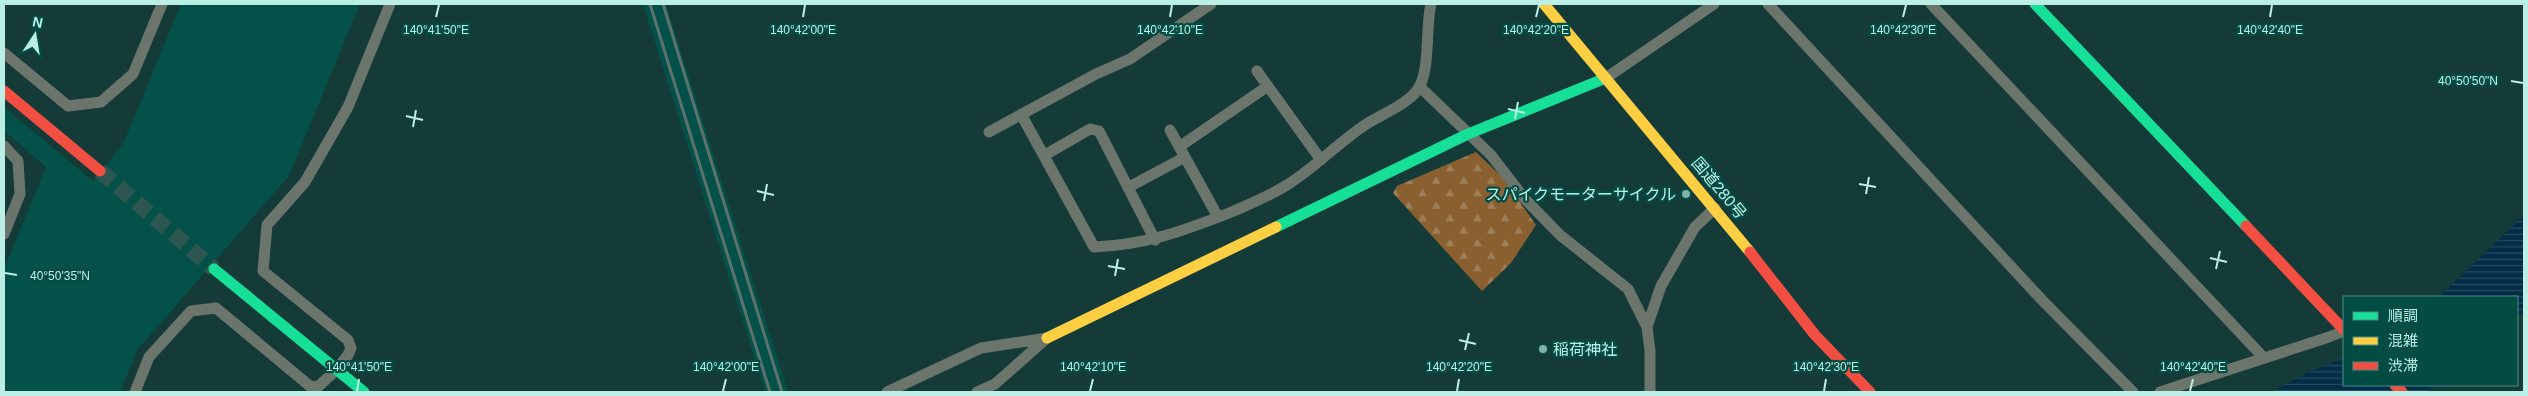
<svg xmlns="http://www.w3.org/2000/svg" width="2528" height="396" viewBox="0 0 2528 396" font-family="Arial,'Noto Sans JP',sans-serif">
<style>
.built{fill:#035148}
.forest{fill:url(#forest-firs)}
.water{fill:url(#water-rules)}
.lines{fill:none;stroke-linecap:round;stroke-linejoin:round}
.secondary-tunnel{stroke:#2d5651;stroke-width:16;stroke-dasharray:16 8;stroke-linecap:butt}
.street{stroke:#6c756b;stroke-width:11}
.fast{stroke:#16e098;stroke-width:11}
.slow{stroke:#ffcf43;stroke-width:11}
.jam{stroke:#f24e42;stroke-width:11}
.rail{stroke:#5e726d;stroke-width:3}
.ticks{fill:none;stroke:#bbefe5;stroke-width:2}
.poi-dot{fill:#81b0a8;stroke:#034c44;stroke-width:2}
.labels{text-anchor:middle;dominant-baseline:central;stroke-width:4.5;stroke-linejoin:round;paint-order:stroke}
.street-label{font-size:16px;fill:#bbefe5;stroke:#034c44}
.poi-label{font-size:16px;fill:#bbefe5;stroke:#034c44;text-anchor:end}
.ticks-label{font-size:12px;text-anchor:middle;fill:#bbefe5;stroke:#034c44;stroke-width:4.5;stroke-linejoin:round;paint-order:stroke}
</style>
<defs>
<pattern id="forest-firs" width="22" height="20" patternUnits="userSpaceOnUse" patternTransform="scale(1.25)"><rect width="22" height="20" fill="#8b6030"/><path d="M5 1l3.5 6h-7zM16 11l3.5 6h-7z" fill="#9e7f58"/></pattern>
<pattern id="water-rules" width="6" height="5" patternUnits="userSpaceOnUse" patternTransform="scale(1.25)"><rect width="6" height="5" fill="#032d46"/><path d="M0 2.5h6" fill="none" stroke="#264c61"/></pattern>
</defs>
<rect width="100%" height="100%" fill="#143b37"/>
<path class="built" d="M181,4h179l-71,172 -151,173 -18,43h-116v-123l42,-102 -42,-36v-24l89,74 30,-37z
M643,4h23l122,388h-23z"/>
<path class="forest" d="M1476,152l28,27 32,46 -25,38 -29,28 -89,-98 4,-7z"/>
<path class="water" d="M2524,215v95l-7,9v-22h-78z
M2344,358v27h93l-11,7h-155l38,-20z"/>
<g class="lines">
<path class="secondary-tunnel" d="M100,171l114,98"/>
<path class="street" d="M1768,4l274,296 91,92
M1931,4l332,353
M4,53l64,53 33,-4 32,-28 29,-70
M1257,71l64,89
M1606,78l108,-74
M1420,87l71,68 33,43 36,37 68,54 19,38 3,24v41
M1022,116l72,131c51,-2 89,-16 135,-34 19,-8 40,-17 58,-28 27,-17 49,-40 75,-58 15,-11 46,-22 56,-38 13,-20 7,-61 13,-85
M1170,130l48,87
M989,132l107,-58 34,-15 81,-55
M4,146l14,15 2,33 -16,40
M1179,147l89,-61
M1045,155l45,-26 9,2 56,109
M1129,187l56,-30
M1647,327l14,-41 34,-59 20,-19
M135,392l14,-35 42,-46 25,-3 95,79 8,-1 18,-17 11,-14 3,-7 -3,-8 -85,-69 4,-46 38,-43 43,-75 42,-103
M887,392l94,-44 66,-10
M977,392l18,-8 52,-46
M2160,392l169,-55 15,-6"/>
<path class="fast" d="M2035,4l211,222
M1276,227l192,-93 138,-56
M214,269l150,123"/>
<path class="slow" d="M1544,4l206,248
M1047,338l229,-111"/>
<path class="jam" d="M4,91l96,80
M2246,226l98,104
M1750,252l65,83 55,57
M2395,385l7,7"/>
<path class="rail" d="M650,4l120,388
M663,4l119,388"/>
</g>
<path class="ticks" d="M436,17l3,-12M803,17l2,-12M1170,17l2,-12M1536,17l3,-12M1903,17l3,-12M2270,17l2,-12M2511,81l12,2M1508,109l17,4M406,116l17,4M1515,119l3,-17M413,127l3,-17M1859,184l17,3M757,191l17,4M1866,194l3,-17M764,201l3,-17M2210,258l17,4M1108,266l17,3M2216,269l4,-18M5,273l12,2M1115,276l3,-17M1459,340l17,4M1465,350l4,-17M357,391l2,-12M723,391l3,-12M1090,391l3,-12M1457,391l2,-12M1824,391l2,-12M2190,391l3,-12"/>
<g class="poi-dot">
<circle cx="1686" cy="194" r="5"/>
<circle cx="1543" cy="349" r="5"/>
</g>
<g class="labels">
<g class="street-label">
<text transform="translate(1719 188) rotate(50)">国道280号</text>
</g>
<g class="poi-label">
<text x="1676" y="194">スパイクモーターサイクル</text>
<text x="1553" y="349" text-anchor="start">稲荷神社</text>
</g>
</g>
<g class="ticks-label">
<text x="436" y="34">140°41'50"E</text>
<text x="803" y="34">140°42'00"E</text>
<text x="1170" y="34">140°42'10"E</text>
<text x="1536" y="34">140°42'20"E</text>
<text x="1903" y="34">140°42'30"E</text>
<text x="2270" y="34">140°42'40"E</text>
<text x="2468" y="85">40°50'50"N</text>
<text x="60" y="280">40°50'35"N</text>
<text x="1826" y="371">140°42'30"E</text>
<text x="359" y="371">140°41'50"E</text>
<text x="726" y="371">140°42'00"E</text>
<text x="1093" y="371">140°42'10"E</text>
<text x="1459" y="371">140°42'20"E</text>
<text x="2193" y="371">140°42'40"E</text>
</g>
<rect width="2528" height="396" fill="none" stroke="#bbefe5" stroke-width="10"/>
<rect x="2343" y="296" width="175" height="90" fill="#034c44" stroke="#4d8d84"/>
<rect x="2353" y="312" width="25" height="8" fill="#16e098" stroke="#4d8d84"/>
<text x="2388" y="321" font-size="15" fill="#bbefe5">順調</text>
<rect x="2353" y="337" width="25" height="8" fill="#ffcf43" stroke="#4d8d84"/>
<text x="2388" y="346" font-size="15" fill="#bbefe5">混雑</text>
<rect x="2353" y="362" width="25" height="8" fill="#f24e42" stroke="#4d8d84"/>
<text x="2388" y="371" font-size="15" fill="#bbefe5">渋滞</text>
<g transform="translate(35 35) rotate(12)" stroke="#034c44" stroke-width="4" paint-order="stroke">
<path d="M0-4L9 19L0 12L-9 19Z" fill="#bbefe5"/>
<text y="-8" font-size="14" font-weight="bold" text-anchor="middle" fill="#bbefe5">N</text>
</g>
</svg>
